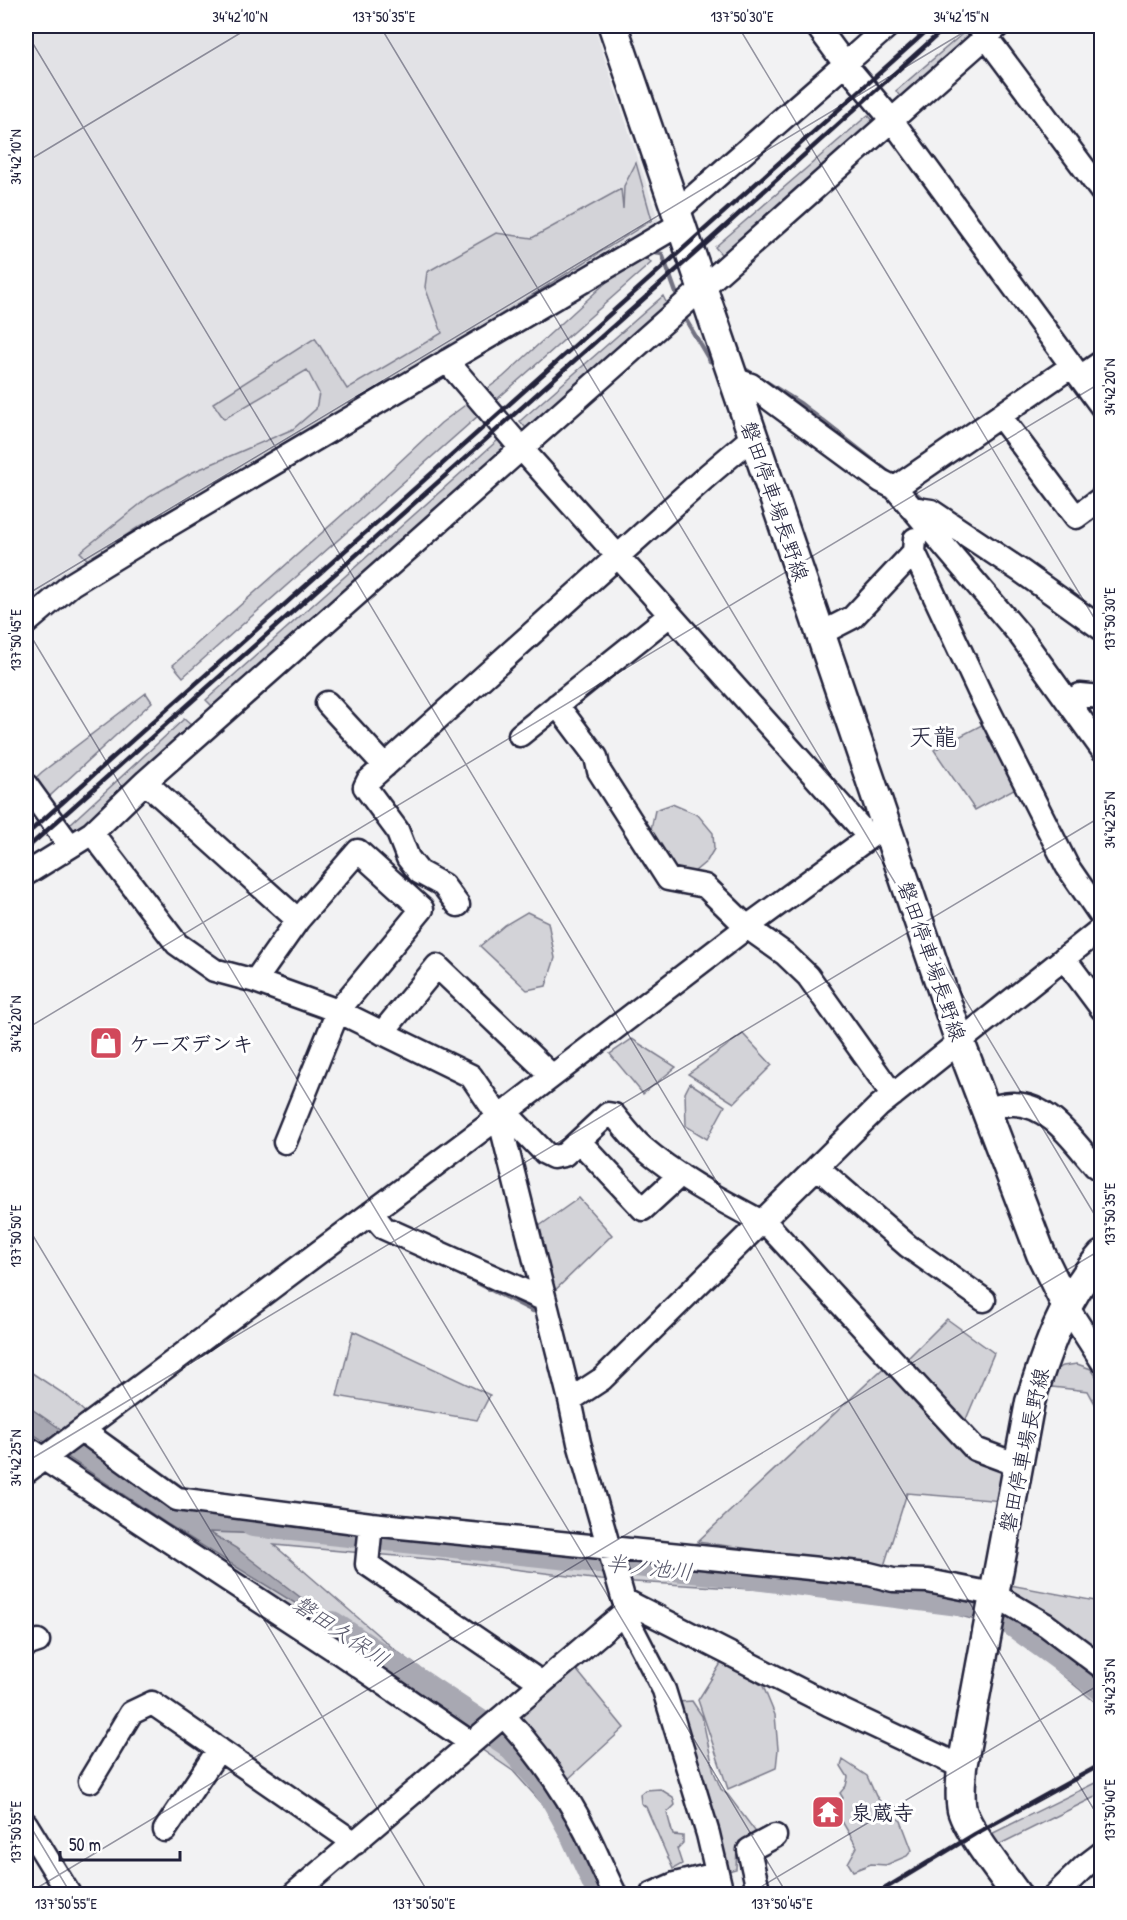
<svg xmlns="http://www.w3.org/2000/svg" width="1127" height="1920" viewBox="0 0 1127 1920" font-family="'Patrick Hand','Klee One',sans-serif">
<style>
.built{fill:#e2e2e6}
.green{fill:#d3d3d8;stroke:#7a7a8a;stroke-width:1.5}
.water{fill:#a8a8b2;stroke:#727282;stroke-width:1.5}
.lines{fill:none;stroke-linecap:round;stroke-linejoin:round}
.stream{stroke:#727282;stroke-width:4.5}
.river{stroke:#a8a8b2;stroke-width:28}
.minor-casing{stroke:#22223b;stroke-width:27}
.major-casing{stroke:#22223b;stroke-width:33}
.minor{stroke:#fff;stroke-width:22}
.major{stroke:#fff;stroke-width:28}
.rail{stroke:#22223b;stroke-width:4.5}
.ticks{fill:none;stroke:#22223b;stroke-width:1.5;stroke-opacity:0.45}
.labels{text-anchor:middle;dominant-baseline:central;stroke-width:6;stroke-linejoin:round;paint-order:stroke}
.street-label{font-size:21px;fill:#22223b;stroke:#fff}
.poi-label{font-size:21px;font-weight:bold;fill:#22223b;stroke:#fff;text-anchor:start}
.water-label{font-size:22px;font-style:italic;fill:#58586b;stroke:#fff}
.quarter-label{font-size:24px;fill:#22223b;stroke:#fff}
.neatline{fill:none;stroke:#22223b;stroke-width:2}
.ticks-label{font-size:15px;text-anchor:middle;fill:#22223b}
</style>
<rect width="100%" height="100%" fill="#f2f2f3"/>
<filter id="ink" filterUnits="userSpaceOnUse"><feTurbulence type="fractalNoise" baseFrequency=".0167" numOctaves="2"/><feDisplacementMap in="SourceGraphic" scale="12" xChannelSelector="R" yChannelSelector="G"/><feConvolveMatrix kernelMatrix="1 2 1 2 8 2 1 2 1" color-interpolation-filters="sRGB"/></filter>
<g filter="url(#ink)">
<path class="built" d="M26,26h568l65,196 -604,363 -29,24z"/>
<path class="green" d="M968,29l9,9 -74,63 -7,-10z
M868,115l9,10 -152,134 -10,-12z
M636,163l16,57 -318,199 -197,109 -49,32 -8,-8 69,-55 44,-25 100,-43 23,-20 3,-16 -12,-23 -83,49 -11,-16 102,-65 32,51 95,-56 -17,-46 2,-15 69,-39 36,5 89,-49 2,20 1,-23z
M647,258l4,5 -468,414 -10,-12 187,-166 81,-76 62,-46 109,-100z
M663,296l5,10 -139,126 -9,-11z
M498,440l10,10 -293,259 -9,-9z
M146,693l6,9 -126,116v-31l16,-15z
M184,719l8,7 -114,106 -9,-7z
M993,719l32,64 -50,27 -41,-60z
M672,804l26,11 15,18 1,16 -7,12 -25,21 -33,-43 6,-29z
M527,912l21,10 7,36 -9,28 -19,4 -47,-44 25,-21z
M743,1034l29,31 -38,38 -46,-29z
M632,1039l44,28 -33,27 -33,-40z
M690,1083l35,23 -18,33 -21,-13 -1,-33z
M579,1198l33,37 -67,65 -17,-66z
M947,1319l47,34 -30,71 53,47 -14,30 -96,-8 -23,73 -187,-24 195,-182 8,6z
M353,1331l137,64 -13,25 -140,-24z
M1077,1364l14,5 10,14v32l-13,-24 -36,-4 -9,7 6,-22 14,-6z
M26,1369l41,27 40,36 97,70 801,82 96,18v105l-96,-79 -70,-19 -150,-18 -184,-11 -160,-20 -167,-15 120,104 110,80 41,35 69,130h-19l-39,-75 -43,-48 -487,-333z
M723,1660l40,26 12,29 3,34 -2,19 -48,21 -30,-89z
M575,1668l49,60 -58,53 -53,-64z
M692,1701l10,15 12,56 7,17 7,6 27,36 -4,9 -14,7 -1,22 -58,15 24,-16 10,-19 -34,-147z
M843,1760l24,16 9,20 12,16 13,9 11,29 -5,6 -21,9 -15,-1 -18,7 -5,-8 9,-16 -17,-29 -4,-12 7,-8 -3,-5 6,-7 2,-9 -7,-11z
M1101,1780v14l-115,57 -7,-11z
M660,1789l13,8 2,8 -8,8 6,22 10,1v7l-6,6 5,15 -9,5 -27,-62 -5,-4 -1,-9 5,-4z"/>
<path class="water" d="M26,1405l152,105 45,4 130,23 -144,-5 27,16 128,98 -195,-121 -143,-96z"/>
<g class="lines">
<path class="stream" d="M649,252l13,2 17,47
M683,315l27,46 7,2
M740,366l16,10
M763,380l38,24 91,71
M908,487l17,14
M460,1274l73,37"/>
<path class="river" d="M253,1523l478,50 244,31 30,13 97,70
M332,1625l177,118 31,35 16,23 16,29 29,64"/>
<g class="minor-casing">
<path id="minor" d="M817,26l28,38 43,-38
M978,26l124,166
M676,212l169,-148 46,55 211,288
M447,361l74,87 348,389
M1080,377l22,-15
M733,379l18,6 130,96 14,7 125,147 82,114
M1000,416l76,101 26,-19
M895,488l177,-122
M911,508l20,3 90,60 81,58
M914,552l65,139 88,175 35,51
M26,623l46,-39 72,-44 536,-316
M820,634l33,-17 61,-65 1,-13
M1068,702l12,-7 22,2
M327,703l58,63
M557,705l39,52 3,14 69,108 37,7 42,41 38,27 23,22 85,119
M520,735l150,-120
M145,782l153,138
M26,785l44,61
M92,833l85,111 37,26 41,11 83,30 133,65 28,41 71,283 9,43 47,165 -2,5 -330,281
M26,874l66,-41 53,-51 853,-756
M458,905l-15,-20 -24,-13 -11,-14 -11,-28 -32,-43 3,-6 340,-306 46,-39
M1064,958l38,51
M255,981l43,-61 60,-69 64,58 -84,102 -53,131
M382,1033l55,-67 115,110
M985,1109c9,-1 20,-6 29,-5 36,1 59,37 81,62l7,5
M505,1112l40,41 8,4 11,-2 44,-41 6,1c9,11 18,23 28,32 36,31 79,53 120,75
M579,1141l64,68 37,-34
M817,1167l91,79 76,54
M371,1213l13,15 161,72
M764,1221l211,228 43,16
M1066,1305l36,56
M570,1400l32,-21 277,-273 223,-178
M82,1430l95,69 194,25 498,50 24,6 35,1 65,13 53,31 56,42
M26,1447l315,207 130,89
M26,1472l473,-355 248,-190 139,-102
M371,1524l-4,40 175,119
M624,1600l204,104 134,63
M624,1613l40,77 44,144 14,60
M26,1645l12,-4
M504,1716c32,35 60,73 82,116 10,20 19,42 29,62
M90,1781l41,-68 21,-10 203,140
M26,1824l43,70
M165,1830l54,-81
M652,1894l23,-10 42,-10
M759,1894l-10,-44 26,-14
M1056,1894l29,-28 17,-13"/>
</g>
<g class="major-casing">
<path id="major" d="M613,26l347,1016 81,212 25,51
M1016,1894c-14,-20 -48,-62 -54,-84 -3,-14 -1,-29 0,-43l68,-365c17,-53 34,-104 72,-147"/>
</g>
<use href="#minor" class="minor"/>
<use href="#major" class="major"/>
<path class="rail" d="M26,835l479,-427 427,-382
M26,849l685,-610 236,-213
M876,1894l99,-60 127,-70"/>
</g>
</g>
<path class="ticks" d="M380,26l722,1201M738,26l364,605M1096,26l6,9M26,32l1076,1791M26,162l226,-136M26,595l948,-569M26,628l761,1266M26,1029l1076,-647M26,1224l403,670M26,1462l1076,-646M26,1819l45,75M27,1894l1075,-645M749,1894l353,-211"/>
<defs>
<g id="shop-square" transform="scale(1.725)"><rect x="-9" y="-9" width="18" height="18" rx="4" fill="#d1495b" stroke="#fff"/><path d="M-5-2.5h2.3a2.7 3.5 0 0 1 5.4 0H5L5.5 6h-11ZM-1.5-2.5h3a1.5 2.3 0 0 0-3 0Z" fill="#fff"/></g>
<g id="temple-square" transform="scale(1.725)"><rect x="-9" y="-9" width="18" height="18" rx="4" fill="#d1495b" stroke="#fff"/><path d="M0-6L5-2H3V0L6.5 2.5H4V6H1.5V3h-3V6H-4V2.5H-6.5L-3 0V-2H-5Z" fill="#fff"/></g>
</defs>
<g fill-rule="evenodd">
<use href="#shop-square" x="106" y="1043"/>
<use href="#temple-square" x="828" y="1812"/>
</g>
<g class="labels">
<g class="street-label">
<text transform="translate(775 501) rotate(71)">磐田停車場長野線</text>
<text transform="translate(932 961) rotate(71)">磐田停車場長野線</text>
<text transform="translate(1024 1450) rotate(-78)">磐田停車場長野線</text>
</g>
<g class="poi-label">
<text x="129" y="1043">ケーズデンキ</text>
<text x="851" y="1812">泉蔵寺</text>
</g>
<g class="water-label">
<text transform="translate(649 1567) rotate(6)">半ノ池川</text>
<text transform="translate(341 1631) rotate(34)">磐田久保川</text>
</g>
<g class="quarter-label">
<text x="933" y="736">天龍</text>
</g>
</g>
<rect width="1127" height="1920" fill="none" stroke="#fff" stroke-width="66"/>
<path d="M60 1851v9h120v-9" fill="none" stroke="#22223b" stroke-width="3"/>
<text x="69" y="1851" font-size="18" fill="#22223b" stroke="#ffffff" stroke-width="4.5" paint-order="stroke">50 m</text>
<rect x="33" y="33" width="1061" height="1854" class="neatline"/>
<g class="ticks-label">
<text x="240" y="22">34°42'10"N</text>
<text x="384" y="22">137°50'35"E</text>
<text x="742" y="22">137°50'30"E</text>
<text x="961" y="22">34°42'15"N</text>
<text transform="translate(16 157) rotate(-90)" y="5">34°42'10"N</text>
<text transform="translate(1110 387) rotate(-90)" y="5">34°42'20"N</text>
<text transform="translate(1110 619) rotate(-90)" y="5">137°50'30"E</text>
<text transform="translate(16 640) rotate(-90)" y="5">137°50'45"E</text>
<text transform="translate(1110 820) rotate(-90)" y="5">34°42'25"N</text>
<text transform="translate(16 1024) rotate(-90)" y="5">34°42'20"N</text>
<text transform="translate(1110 1214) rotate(-90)" y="5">137°50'35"E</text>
<text transform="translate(16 1236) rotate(-90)" y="5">137°50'50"E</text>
<text transform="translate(16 1458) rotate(-90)" y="5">34°42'25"N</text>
<text transform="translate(1110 1687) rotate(-90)" y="5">34°42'35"N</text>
<text transform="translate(1110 1810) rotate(-90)" y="5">137°50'40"E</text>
<text transform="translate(16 1832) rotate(-90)" y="5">137°50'55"E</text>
<text x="66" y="1909">137°50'55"E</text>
<text x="424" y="1909">137°50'50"E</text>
<text x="782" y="1909">137°50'45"E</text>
</g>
</svg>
